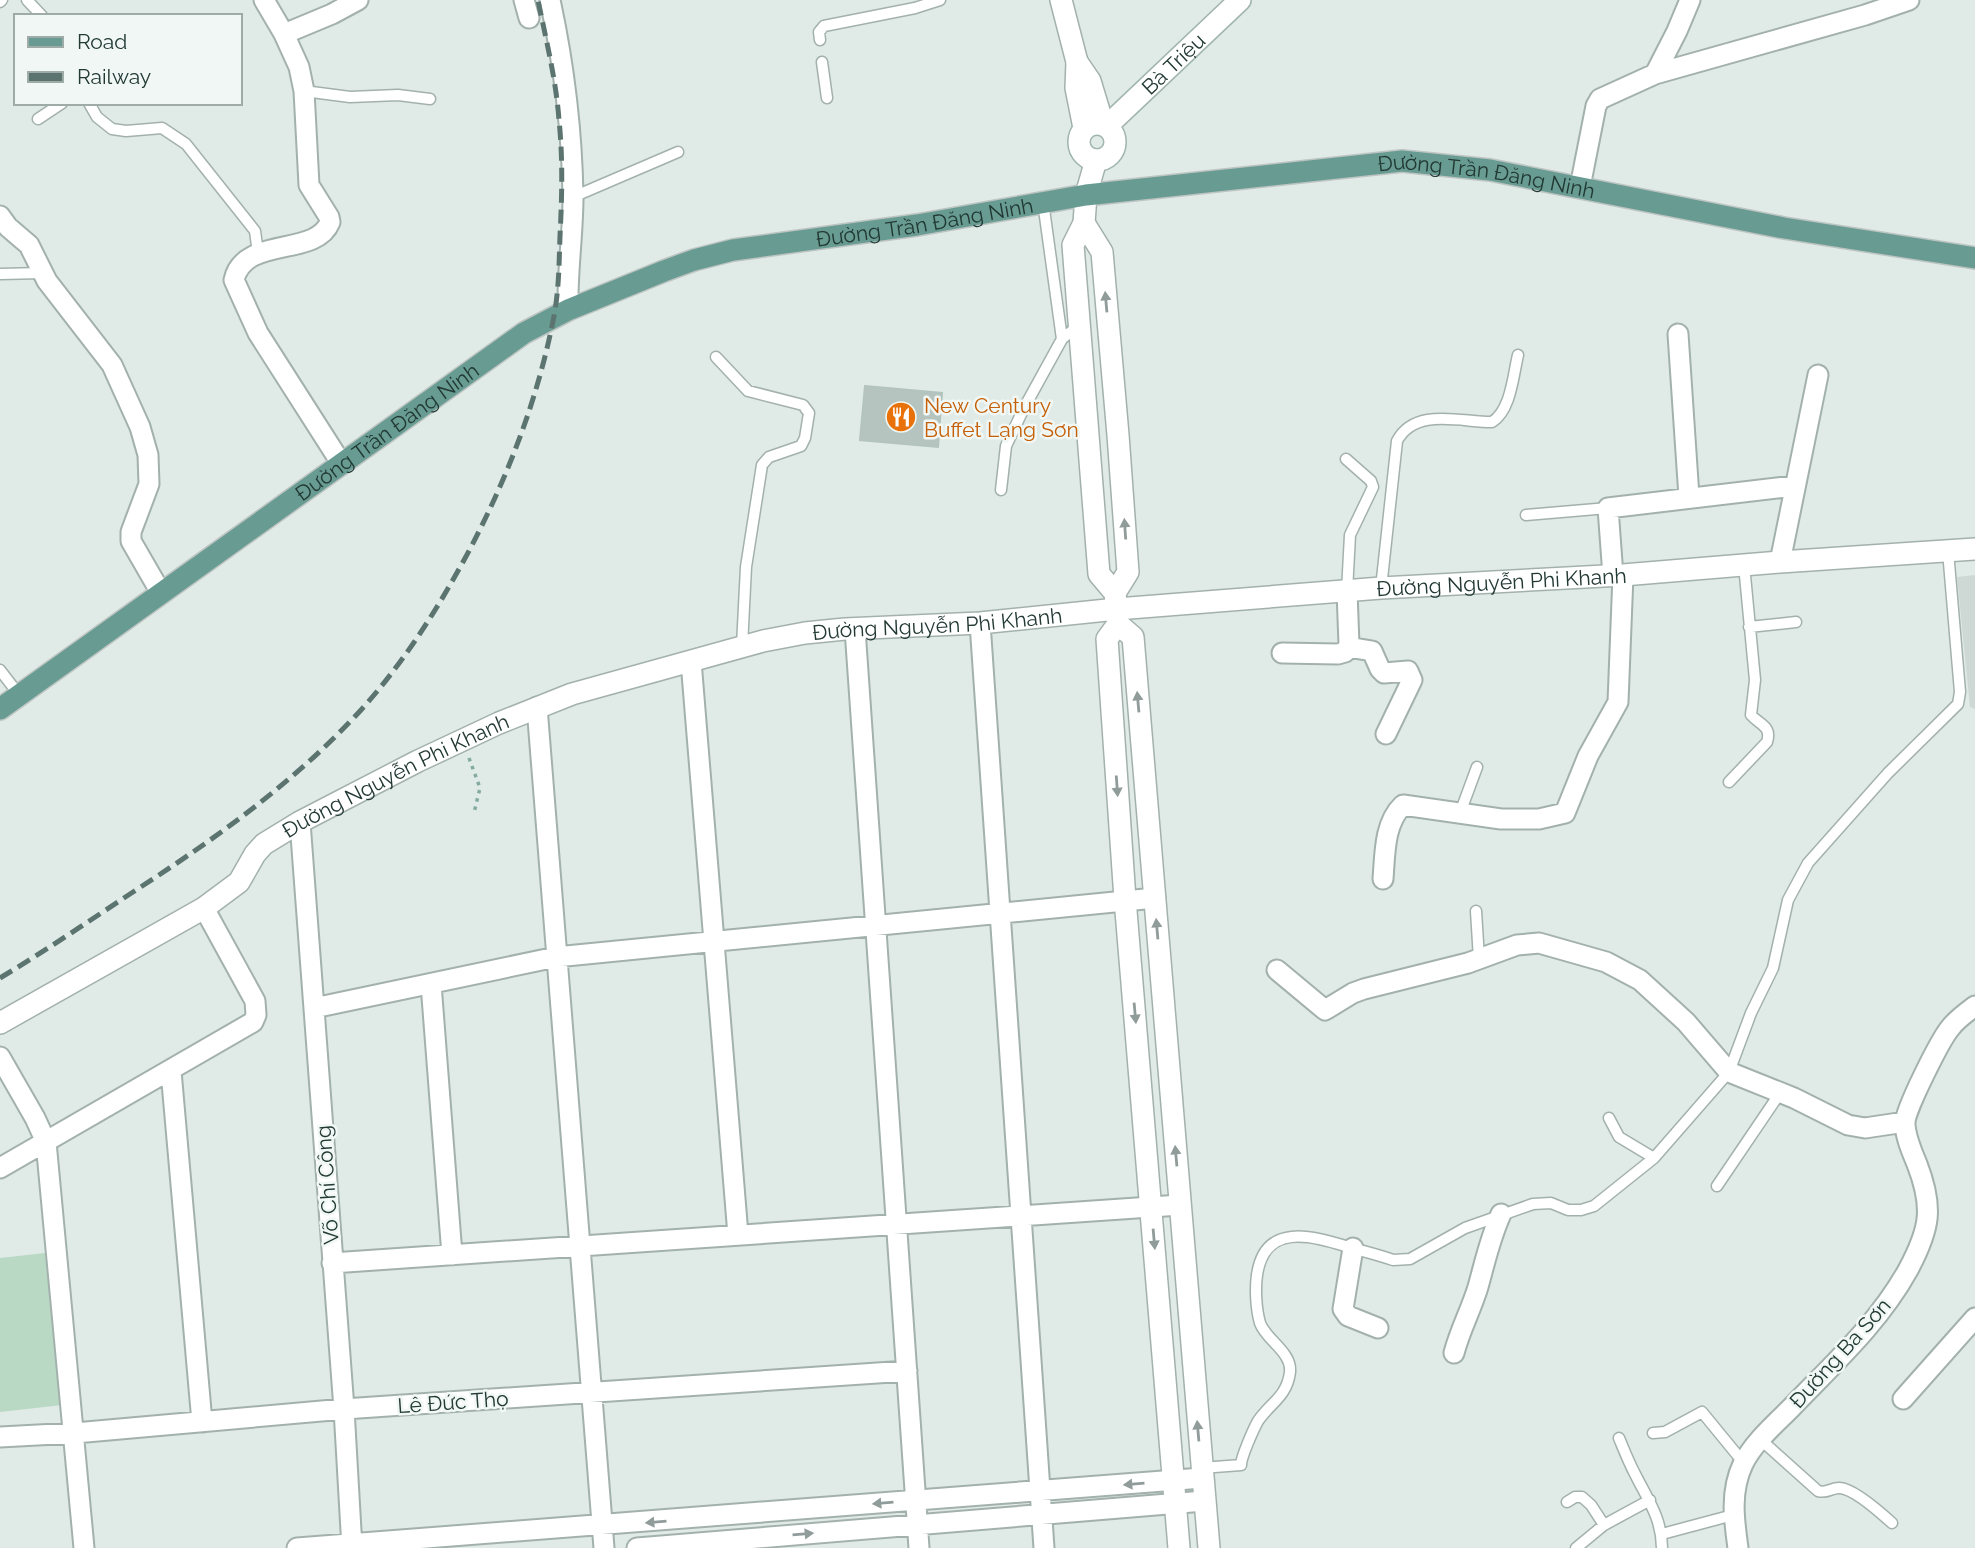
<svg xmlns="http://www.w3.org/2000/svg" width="1975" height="1548" viewBox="0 0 1975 1548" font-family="Raleway,sans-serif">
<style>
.built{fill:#ced9d5}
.grass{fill:#bad9c5}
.building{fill:#b5c4bf;stroke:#b3c3bd;stroke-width:2}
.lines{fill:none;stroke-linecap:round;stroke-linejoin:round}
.service-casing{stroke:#a3b1ad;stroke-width:13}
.minor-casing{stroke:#a3b1ad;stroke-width:23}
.tertiary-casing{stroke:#a3b1ad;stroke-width:24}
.secondary-casing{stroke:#a0b5ae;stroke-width:24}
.primary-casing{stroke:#bdc4c2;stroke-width:24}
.path{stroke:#83aba1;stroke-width:3.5;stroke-dasharray:3.5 5;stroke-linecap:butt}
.service{stroke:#fff;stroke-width:10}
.minor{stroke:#fff;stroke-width:19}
.tertiary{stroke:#fff;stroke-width:21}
.secondary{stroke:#fff;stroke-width:21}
.primary{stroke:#689c92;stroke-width:21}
.rail{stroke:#5c746f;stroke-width:5;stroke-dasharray:14 7;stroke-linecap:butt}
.oneway{fill:#909c9a}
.labels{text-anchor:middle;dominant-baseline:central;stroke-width:5;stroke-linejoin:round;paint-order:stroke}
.street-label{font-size:21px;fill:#223934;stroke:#f0f7f4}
.food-label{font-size:21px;fill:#c56008;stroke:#f0f7f4;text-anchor:start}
</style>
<rect width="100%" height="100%" fill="#e0eae6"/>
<path class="built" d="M1975,575v134l-5,-2 -13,-130z"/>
<path class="grass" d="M45,1253l17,152 -62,7v-154z"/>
<path class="building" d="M865,386l77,7 -4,54 -78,-7z"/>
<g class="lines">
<g class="service-casing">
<path id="service" d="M27,0l15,16
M0,2l2,-2
M820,40l-1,-8 5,-6 91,-18 25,-8
M822,62l5,36
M304,91l46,6 48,-2 32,4
M89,103l8,14 15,12 14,2 36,-3 24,16 69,87 3,22
M38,119l24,-16
M573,197l105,-45
M1043,202l19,137
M0,274l42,-1
M716,357l32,34 55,14 6,8 -4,25 -4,8 -32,11 -7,8 -16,102 -4,79
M1346,459l25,22 2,6 -23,48 -3,56
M1001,490l5,-44 18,-38 38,-69 17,-14
M1526,515l82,-7
M1381,588l16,-147c18,-34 63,-19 95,-19 19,-12 21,-46 26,-67
M1749,627l47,-5
M0,670l20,26
M1729,782l38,-40c5,-16 -7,-17 -16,-27l4,-35 -11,-115
M1460,813l17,-46
M1476,911l3,48
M1609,1118l10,19 35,21
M1717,1186l63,-93
M1653,1433l12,-1 37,-20 41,50
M1619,1438c5,12 10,25 16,36 13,26 27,45 27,74
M1761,1440l57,51c9,3 14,-4 22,-3 14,1 41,25 52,35
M1201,1468l40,-3c0,-8 13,-37 17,-44 12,-18 29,-24 32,-49 2,-20 -24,-32 -30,-49 -4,-14 -5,-34 -3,-48 8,-55 58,-38 95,-27 14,4 27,7 41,12l17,-1 55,-31 68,-24 18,-1 17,7h13l13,-4 60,-48 75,-86 22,-59 22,-45 15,-68 20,-37 80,-90 70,-69 2,-12 -12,-141
M1567,1502l8,-5h7l9,8 13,20
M1662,1534l71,-19
M1576,1548l28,-23 46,-25"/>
</g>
<g class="minor-casing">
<path id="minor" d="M264,0l20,34 15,33 5,24 5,94 20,32 1,5c-14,36 -86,13 -96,58l24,53 83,130
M524,0l5,18
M550,0c14,65 22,131 23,197 0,38 -6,75 -5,113
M284,34l48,-20 26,-14
M1655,74l210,-59 44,-15
M1580,187l16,-81 4,-7 55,-25 22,-43 13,-31
M0,216l8,11 21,18 18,36 65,84 28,62 8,28 1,29 -18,48v9l30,52
M1678,334l11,163
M1780,562l38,-187
M1613,576l-5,-68 186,-22
M980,623l64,925
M855,629l64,919
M1348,647l24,4 8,18 4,4 24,-2 4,9 -26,54
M1282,653l56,1 7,-2 4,-7 -2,-54
M691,661l47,574
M537,707l67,841
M300,822l44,587 8,139
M1383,879c2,-25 1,-56 20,-74l98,14h38l26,-6 23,-57 30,-54 5,-127
M1277,970l48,40 28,-17 11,-4 104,-26 49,-18 22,-2 67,19 34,18 46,42 43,50 65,26 54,27 17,3 40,-6
M431,984l21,271
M314,1008l242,-51 599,-59
M0,1057l35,61 11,24 38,406
M171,1071l31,351
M0,1168l253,-146 3,-7 -1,-14 -51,-93
M1353,1248l-10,61 5,7 30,12
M332,1263l848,-58
M1454,1353c6,-23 17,-43 24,-66 7,-25 12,-49 23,-73
M1903,1399l72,-81
M0,1437l75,-4 269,-24 563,-38
M297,1548l905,-70
M637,1548l567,-47
M1738,1548c-4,-28 -8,-57 5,-84 10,-21 32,-40 48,-56 42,-44 87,-84 117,-138 22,-41 26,-62 9,-106 -5,-12 -12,-28 -12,-41 0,-13 36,-85 46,-96 6,-8 16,-15 24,-21"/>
</g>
<g class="tertiary-casing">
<g id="tertiary">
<path d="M1061,0l16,62 -1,26 8,40"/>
<path d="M1077,62l13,19 13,43"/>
<path d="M1096,160l-10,35 -2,28 -11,22 26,329 16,19 3,31 -11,15 18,260 54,649"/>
<path d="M1084,223l18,29 16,183 10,137 -13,21"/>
<path d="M1118,624l15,13 76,911"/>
<path id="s1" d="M0,1023l204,-115 35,-26 16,-28 9,-10 36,-22 118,-61 81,-38 73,-29 191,-53 42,-8 40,-4 135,-6 137,-14 264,-21 242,-13 157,-13 195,-13"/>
</g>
</g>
<g class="secondary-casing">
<g id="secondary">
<circle cx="1097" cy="142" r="18"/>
<path id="s2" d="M1107,126l133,-126"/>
</g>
</g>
<g class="primary-casing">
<g id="primary">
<path id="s3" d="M0,709l524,-376 44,-23 96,-39 30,-11 39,-10 184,-25 169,-30 316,-34 88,9 294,58 191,30"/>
</g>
</g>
<path class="path" d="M469,758l11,30 -6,25"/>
<use href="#service" class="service"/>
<use href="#minor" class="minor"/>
<use href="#tertiary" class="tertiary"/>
<use href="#secondary" class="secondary"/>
<use href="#primary" class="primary"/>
<path class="rail" d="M0,978c45,-27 89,-57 133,-86 82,-53 162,-110 228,-182 44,-49 78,-103 109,-161 38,-73 67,-148 83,-228 6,-28 6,-57 7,-85 2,-39 3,-77 -1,-116 -3,-41 -13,-80 -21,-120"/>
</g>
<defs><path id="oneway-solid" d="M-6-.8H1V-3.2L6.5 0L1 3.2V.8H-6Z" transform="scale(1.75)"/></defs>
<g class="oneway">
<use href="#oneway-solid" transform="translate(1106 302) rotate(-95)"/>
<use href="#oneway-solid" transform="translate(1125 529) rotate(-94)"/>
<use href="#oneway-solid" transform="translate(1138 702) rotate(-95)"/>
<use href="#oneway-solid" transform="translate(1117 786) rotate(86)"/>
<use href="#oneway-solid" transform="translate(1157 929) rotate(-95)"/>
<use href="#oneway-solid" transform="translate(1135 1013) rotate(85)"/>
<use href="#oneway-solid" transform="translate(1176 1156) rotate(-95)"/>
<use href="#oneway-solid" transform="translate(1154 1239) rotate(85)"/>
<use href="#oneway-solid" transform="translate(1198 1431) rotate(-95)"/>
<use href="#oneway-solid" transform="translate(1134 1484) rotate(175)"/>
<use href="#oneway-solid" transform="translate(883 1503) rotate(175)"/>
<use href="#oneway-solid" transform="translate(656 1522) rotate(175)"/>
<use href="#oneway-solid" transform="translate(803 1534) rotate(-5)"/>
</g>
<defs>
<g id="restaurant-disc" transform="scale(1.575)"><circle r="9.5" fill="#e8710a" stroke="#f0f7f4"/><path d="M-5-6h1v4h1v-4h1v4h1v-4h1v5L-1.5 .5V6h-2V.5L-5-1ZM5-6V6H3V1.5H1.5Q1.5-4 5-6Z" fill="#fff"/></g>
</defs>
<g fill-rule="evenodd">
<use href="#restaurant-disc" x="901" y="417"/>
</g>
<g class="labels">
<g class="street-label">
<text stroke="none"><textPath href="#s2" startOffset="91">Bà Triệu</textPath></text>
<text stroke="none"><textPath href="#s3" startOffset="1631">Đường Trần Đăng Ninh</textPath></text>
<text stroke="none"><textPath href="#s3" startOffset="1064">Đường Trần Đăng Ninh</textPath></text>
<text stroke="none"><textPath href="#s3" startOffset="476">Đường Trần Đăng Ninh</textPath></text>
<text stroke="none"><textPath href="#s1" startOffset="1606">Đường Nguyễn Phi Khanh</textPath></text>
<text stroke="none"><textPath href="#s1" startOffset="1040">Đường Nguyễn Phi Khanh</textPath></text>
<text stroke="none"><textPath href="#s1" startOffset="472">Đường Nguyễn Phi Khanh</textPath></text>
<text transform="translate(327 1185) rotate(-94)">Võ Chí Công</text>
<text transform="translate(1840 1353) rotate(-48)">Đường Ba Sơn</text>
<text transform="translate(453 1402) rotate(-4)">Lê Đức Thọ</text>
</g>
<g class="food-label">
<text x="924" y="405">New Century<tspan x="924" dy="24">Buffet Lạng Sơn</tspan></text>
</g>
</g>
<rect x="14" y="14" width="228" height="91" fill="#f0f7f4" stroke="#9eaba7" stroke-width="2"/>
<rect x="28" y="37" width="35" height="10" fill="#689c92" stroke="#9eaba7" stroke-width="2"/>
<text x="77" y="49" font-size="21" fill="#223934">Road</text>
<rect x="28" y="72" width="35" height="10" fill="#5c746f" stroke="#9eaba7" stroke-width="2"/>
<text x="77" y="84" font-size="21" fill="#223934">Railway</text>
</svg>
